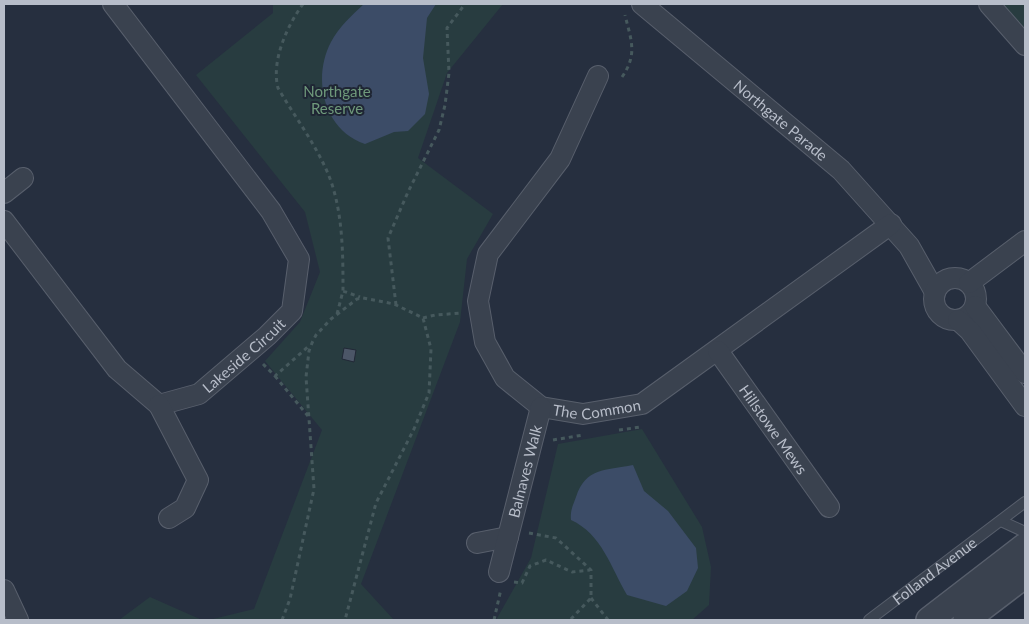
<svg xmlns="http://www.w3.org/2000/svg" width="1029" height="624" viewBox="0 0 1029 624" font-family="Lato,sans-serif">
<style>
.green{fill:#283c40}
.water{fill:#3c4c67}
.building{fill:#4c5667;stroke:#212836}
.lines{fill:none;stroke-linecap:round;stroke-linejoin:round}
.service-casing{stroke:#585f6c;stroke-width:12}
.minor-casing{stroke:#585f6c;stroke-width:22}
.tertiary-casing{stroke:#585f6c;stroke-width:28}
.path{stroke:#46595d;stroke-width:3;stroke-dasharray:4 4;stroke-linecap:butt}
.service{stroke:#3a424f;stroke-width:10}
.minor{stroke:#3a424f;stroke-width:20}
.tertiary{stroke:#3a424f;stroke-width:25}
.labels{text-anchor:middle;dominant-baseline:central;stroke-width:4;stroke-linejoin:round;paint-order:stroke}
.park-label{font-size:15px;fill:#6f997b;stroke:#1f2634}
.street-label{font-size:15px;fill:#b7bdc9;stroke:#1f2634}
</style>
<rect width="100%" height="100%" fill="#262f3f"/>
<path class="green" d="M273,4h230l-56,69 -29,85 75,56 -26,45 -7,63 -99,262 33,36h-185l45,-11 68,-179 -57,-69 35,-39 20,-50 -15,-60 -109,-137 77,-62z
M1000,4h25v36z
M642,429l60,98 9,40 -2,38 -17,15h-196l35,-62 27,-114z
M150,597l52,23h-83z"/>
<path class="water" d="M364,4h72l-9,14 -4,40 6,36 -4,20 -17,17 -14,1 -29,12c-42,-14 -53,-66 -34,-102 8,-15 21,-27 33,-38z
M633,465l11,26 24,20 28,37 2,20 -11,23 -21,15 -39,-11c-16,-27 -25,-61 -56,-75 -1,-9 2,-15 5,-23 10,-30 29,-26 57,-32z"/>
<path class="building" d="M344,348l12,2 -2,12 -12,-3z"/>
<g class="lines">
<g class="service-casing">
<g id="service">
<path d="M1001,521l24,11"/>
<path id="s1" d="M869,620l156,-118"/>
</g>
</g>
<g class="minor-casing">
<g id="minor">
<path id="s2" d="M642,4l199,166 68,76 26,46"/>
<path d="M989,4l36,41"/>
<path id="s3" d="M598,76l-38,83 -72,95 -10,47 7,41 20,36 36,29 42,7 59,-10 249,-180"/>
<path d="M4,193l19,-15"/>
<path id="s4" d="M4,221l113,148 42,36 40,-11 68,-58 25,-25 7,-52 -28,-48 -158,-207"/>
<circle cx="955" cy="299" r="21"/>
<path d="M969,283l56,-42"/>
<path d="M975,306l50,67"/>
<path d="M958,320l12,11 55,75"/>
<path id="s5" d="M718,351l111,156"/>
<path d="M159,405l39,75 -13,28 -16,10"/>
<path d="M477,543l31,-6"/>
<path id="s6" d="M499,572l42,-165"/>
<path d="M4,590l14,30"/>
</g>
</g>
<g class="tertiary-casing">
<path id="tertiary" d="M929,620l96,-74
M966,620l59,-45"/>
</g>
<path class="path" d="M303,4c-16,22 -32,57 -25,84 15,26 34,51 47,79 18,37 18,84 18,124
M622,77c16,-23 9,-37 3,-62
M396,305l-8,-67 20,-46 31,-62 6,-25 4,-32 -2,-45 18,-24
M337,314l6,-23 17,6
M423,318l12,-3 27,-2
M263,364l12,12 35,-31
M275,376l33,40
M619,430l22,-3
M553,440l30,-5
M529,533l27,5 35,32v28l-21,22
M514,582l8,1 8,-17 16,-6 26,12 18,-2
M591,598l17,22
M282,620l8,-21 24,-110 -8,-112 3,-26 3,-8 4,-8 15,-16 26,-20 6,-1 31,6 29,14 8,31 -2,44 -15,36 -38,74 -31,117
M494,620l7,-31"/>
<use href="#service" class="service"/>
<use href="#minor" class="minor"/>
<use href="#tertiary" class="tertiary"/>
</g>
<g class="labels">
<g class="park-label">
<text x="337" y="91">Northgate<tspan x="337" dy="17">Reserve</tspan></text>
</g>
<g class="street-label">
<text stroke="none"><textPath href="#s2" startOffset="181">Northgate Parade</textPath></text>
<text stroke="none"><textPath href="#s4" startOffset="342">Lakeside Circuit</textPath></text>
<text stroke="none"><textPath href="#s3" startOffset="444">The Common</textPath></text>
<text stroke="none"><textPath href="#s5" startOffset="96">Hillstowe Mews</textPath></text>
<text stroke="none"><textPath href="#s6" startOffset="104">Balnaves Walk</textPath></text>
<text stroke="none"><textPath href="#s1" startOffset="82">Folland Avenue</textPath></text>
</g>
</g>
<rect width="1029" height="624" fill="none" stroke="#b7bdc9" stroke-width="10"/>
</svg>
